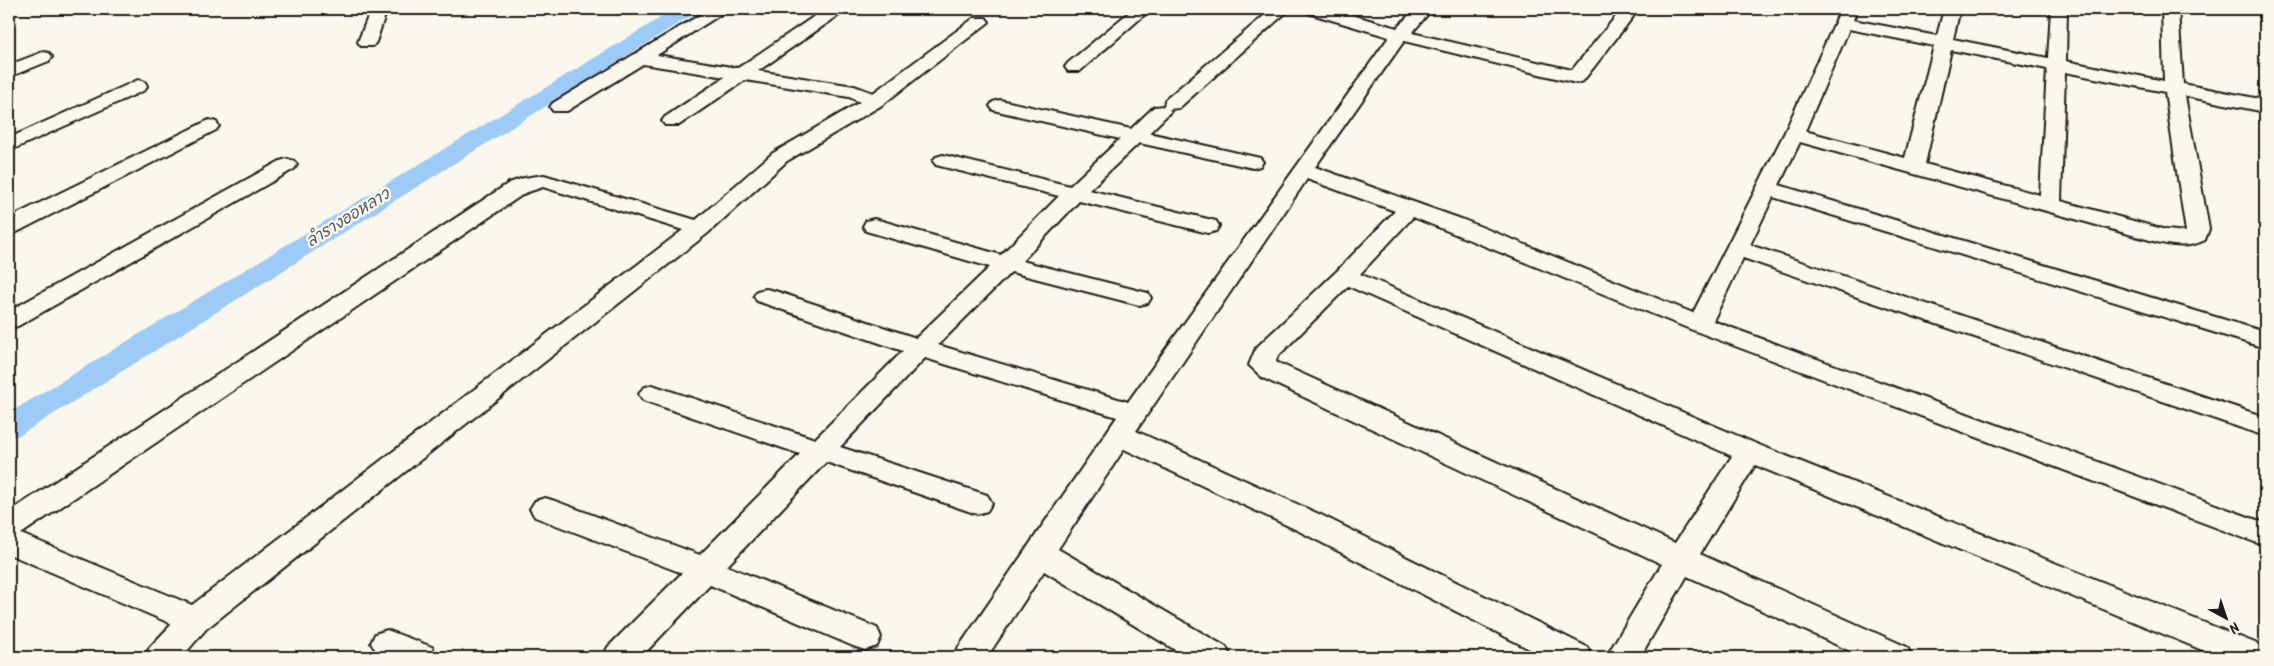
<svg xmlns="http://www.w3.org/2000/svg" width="2274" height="666" viewBox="0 0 2274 666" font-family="Kalam,'Playpen Sans Thai',sans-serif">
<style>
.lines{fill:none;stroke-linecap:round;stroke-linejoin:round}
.canal{fill:#9ccbf7;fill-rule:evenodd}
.minor-casing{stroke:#1c1c1c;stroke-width:4}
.minor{fill:#fbf7ec;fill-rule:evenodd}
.labels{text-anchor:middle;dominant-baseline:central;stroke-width:5;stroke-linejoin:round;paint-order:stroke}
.water-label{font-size:16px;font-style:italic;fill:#495969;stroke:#fbf7ec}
</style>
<rect width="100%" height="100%" fill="#fbf7ec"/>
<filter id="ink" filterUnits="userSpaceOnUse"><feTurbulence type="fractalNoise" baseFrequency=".02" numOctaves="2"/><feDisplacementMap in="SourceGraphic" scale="10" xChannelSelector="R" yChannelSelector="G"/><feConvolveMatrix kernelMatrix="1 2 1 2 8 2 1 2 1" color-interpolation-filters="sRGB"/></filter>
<g filter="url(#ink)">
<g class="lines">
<path class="canal" d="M675,9h23l-3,4 -675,422 -11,3v-25z"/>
<g class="minor-casing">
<path id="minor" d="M371,9h16l-11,33 -3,4h-12l-3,-4z
M710,9h19l-72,46 81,13 87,-59h19l-2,4 -84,58 96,15 19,7 101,-75h12l3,4 -107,83 -95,56 -79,72 -502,396 -24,28h-37l5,-10 22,-23 -163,-70v-42l500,-329 15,-5 20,-3 152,45 77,-67 87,-51 -11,-5 -104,-17 -66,45h-14l-3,-4 3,-4 60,-40 -82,-13 -76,47h-14l-3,-4 3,-4zM543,187l140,43 -491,375 -171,-71 504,-341z
M1133,9h18l-71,62h-12l-3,-4 3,-4z
M1272,9h18l-111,99 -10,1 2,2 -22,22 111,25 3,4 -3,4 -7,2 -114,-25 -50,47 127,31 3,5 -3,5 -8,2 -129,-32 -57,60 126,32 3,5 -3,5 -9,2 -128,-33 -73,73 190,57 261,-365 -81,-24 -2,-4h25l66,19 18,-19h17l-20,24 160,37 50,-61h17l-56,72 -7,2 -172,-42 -89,126 149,53 229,93 91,-179 57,-125h16l-4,11 84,16 7,-27h16l-7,30 95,19 3,-49h16l-1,52 98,20 -2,-72h16l5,75 82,16v12l-80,-16 24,133 -4,11c-15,8 -31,6 -48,2l-357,-100 -21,43 486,147v16l-492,-151 -23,48 515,172v19l-522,-178 -30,63 552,202v23l-575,-217 -277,-112 -53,57 399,171 506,202v10h-46l-464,-192 -55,89 207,93 5,10h-49l-176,-81 -47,81h-34l56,-93 -399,-186 -14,-13 7,-17 81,-77 58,-60 -88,-32 -171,252 185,84 266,132 5,10h-47l-246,-126 -175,-82 -66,100 168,98 5,10h-44l-143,-86 -57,86h-35l165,-240 -192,-59 -85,89 147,48 5,8 -5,8 -10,3 -151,-52 -99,104 150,62 4,9 -4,9 -12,4 -12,-4 -143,-61 -69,72h-38l5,-10 74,-74 -147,-56 -5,-8 5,-8 10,-3 10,3 145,54 100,-101 -157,-54 -4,-6 4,-6 9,-3 9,3 154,51 88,-88 -146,-50 -3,-5 3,-5 9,-2 9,2 141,47 74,-71 -124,-36 -3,-5 3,-5 8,-2 8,2 119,34 58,-59 -123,-31 -3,-4 3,-4 7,-2 127,31 50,-47 -127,-29 -3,-4 3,-4 7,-2 131,29 23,-22 10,-1 1,-6zM1849,29l85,17 -29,112 -100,-27zM1951,50l96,19 -7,126 -115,-31zM2065,72l100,20 21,140 -20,-2 -105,-29zM1348,286l384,170 -57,87 -399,-181 1,-5z
M43,52l6,1 3,4 -3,4 -40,16v-12z
M138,80l7,2 2,4 -2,4 -136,61v-13z
M209,120l7,2 3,4 -3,4 -199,102 -8,2v-16z
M287,159l7,2 3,4 -3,4 -276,157 -9,2v-17l271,-150z
M387,630l45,17 5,10c-22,0 -55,8 -66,-14l4,-9z"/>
</g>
<use href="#minor" class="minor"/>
</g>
</g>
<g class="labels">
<g class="water-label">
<text transform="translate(348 218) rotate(-32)">ลำรางออหลาว</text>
</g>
</g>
<rect width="2274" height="666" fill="none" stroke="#fbf7ec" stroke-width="30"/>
<rect x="15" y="15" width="2244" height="636" fill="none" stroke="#1c1c1c" stroke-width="2" filter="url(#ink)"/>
<g transform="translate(2226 618) rotate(140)" stroke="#fbf7ec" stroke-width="4" paint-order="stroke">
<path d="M0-4L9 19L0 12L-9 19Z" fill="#1c1c1c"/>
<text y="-8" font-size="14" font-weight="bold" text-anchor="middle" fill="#1c1c1c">N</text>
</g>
</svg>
